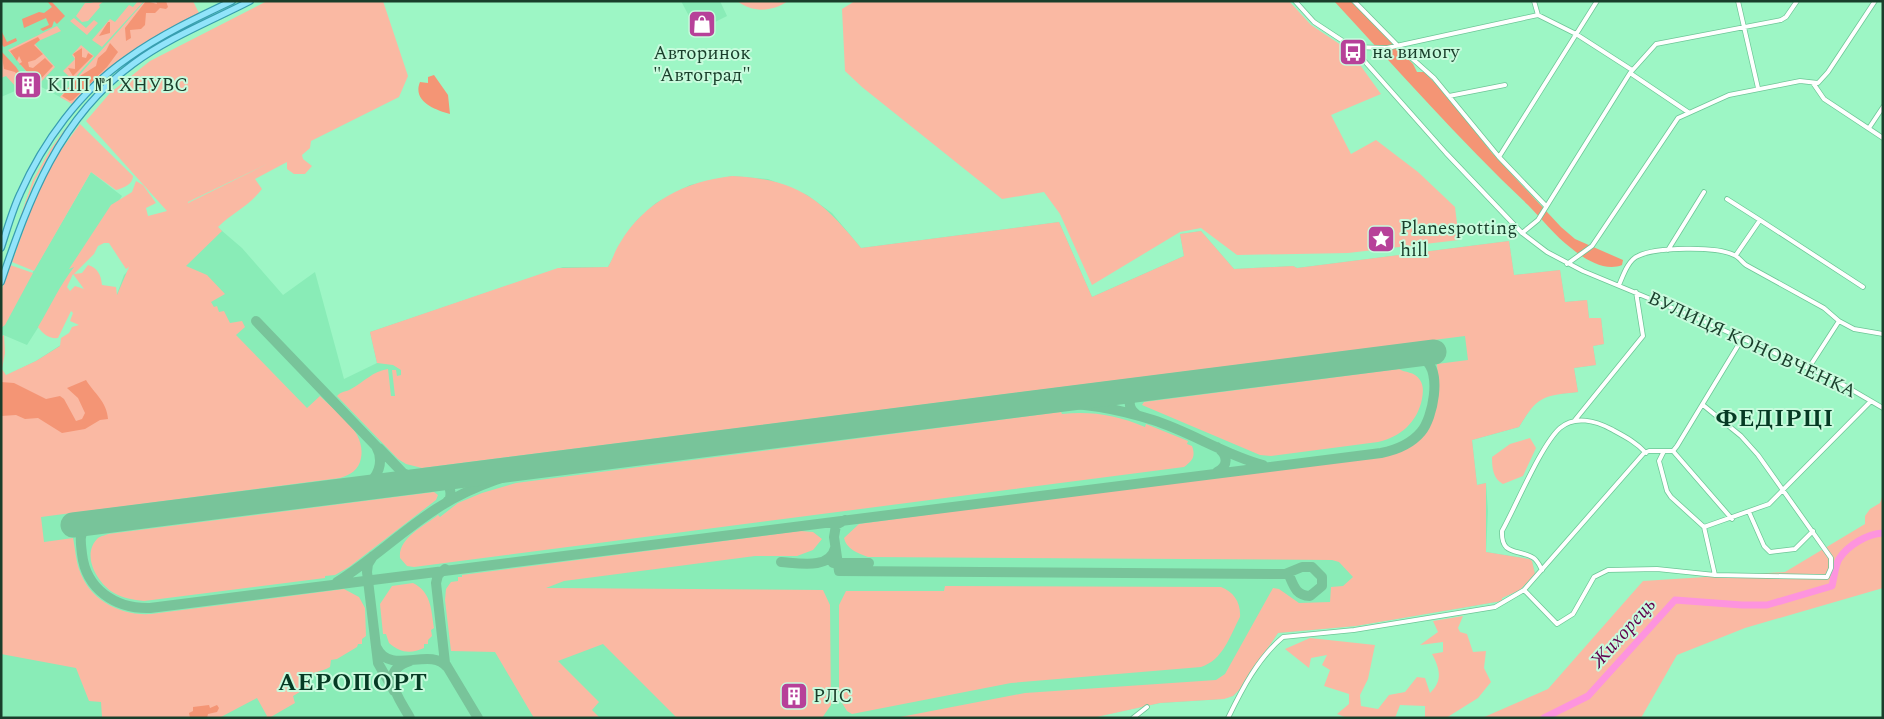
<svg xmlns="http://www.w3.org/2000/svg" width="1884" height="719" viewBox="0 0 1884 719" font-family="Spectral,serif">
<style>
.built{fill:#89ecb7}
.green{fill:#fab9a3;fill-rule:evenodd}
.forest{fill:#f49575}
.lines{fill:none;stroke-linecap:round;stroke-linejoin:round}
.river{stroke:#fd94de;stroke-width:7}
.taxiway{stroke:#78c49a;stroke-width:10}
.runway{stroke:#78c49a;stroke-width:25}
.minor-casing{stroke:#6ec697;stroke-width:5.5}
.primary-casing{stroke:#389eb0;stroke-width:8}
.minor{stroke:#fff;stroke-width:4}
.primary{stroke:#91e4fa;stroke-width:5.5}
.labels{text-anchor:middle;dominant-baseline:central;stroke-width:4;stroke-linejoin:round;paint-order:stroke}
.poi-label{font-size:19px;fill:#193e2b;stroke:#c8fbdd;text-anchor:start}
.street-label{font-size:19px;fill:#193e2b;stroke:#c8fbdd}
.water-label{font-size:20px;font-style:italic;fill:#61004d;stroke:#c8fbdd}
.district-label{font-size:24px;font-weight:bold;letter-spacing:1px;fill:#063a24;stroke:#c8fbdd}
</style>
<rect width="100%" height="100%" fill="#9df6c5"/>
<path class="built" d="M1,1h179l-107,103 -39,-21 -33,14z
M681,1h39l7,15 -30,15z
M91,172l31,24 -95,149 -26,-11v-7z
M732,176l36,3 39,16 25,18 29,35 198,-26 33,75 92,-41 -4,-22 21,-3 33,38 59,-3 4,2 212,-27 5,34 46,-5 5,32 22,-2 2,18h12l3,26 -11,2 3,19 -22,3 4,24 -31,3 -15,11 -13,21 -47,13 5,45 9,-2 2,28 -2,41 43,7 3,2 3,13 -15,16 -18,8v3l-146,25 -78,7 -38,56 -7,7 -11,3 -62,4 -70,15h-1084l-5,-3v-337l35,-17 74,-48 14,-38 69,-69 49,42 41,47 32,-23 29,107 33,-16 -7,-31 193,-65h45l19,-34 10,-13 19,-17 34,-18z"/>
<path class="green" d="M86,1h18l-5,4 1,2 -12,14 -6,1 -6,-6 9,-13h9z
M138,1h6l-42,46 -10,-7 18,-21 5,3 14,-17 4,2z
M145,1h48l6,12 -1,3 -75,41 -1,3 -50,46v-2l-12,-7z
M267,1h116l25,75 -9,21 -88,44 -1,7 -8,7 1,4 9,7 -7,8h-11l-7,-5v-7l-32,17 7,10c-14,18 -29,23 -44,38l4,4 -36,35 21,9 18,19 -14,8 3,5 3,-1 2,6 5,-1 6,12 12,-2 3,6 -9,8 71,73 13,-12c17,17 46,35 41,62 -2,12 -11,17 -21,20l-299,39 3,25 29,-4c2,10 3,22 6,31 10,31 41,47 72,45l193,-25 15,8 6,11 1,28 -4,3v5h-4l-1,3 -20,12 -6,1 -1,7c-9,5 -17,5 -26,10l6,9 -17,10 2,7 -26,15 -3,-1 1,-1 -10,-18 -38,20h-115l-2,-1 -1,-15 -12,-1 -13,-33 -75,-14v-317l3,-2 1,18 -3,16 4,6 30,-14 24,-15 1,-8 8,-5 3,-6 7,-2 -9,-4 3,-8 -2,-2 -13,27c-9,1 -15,-4 -20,-11 12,-20 22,-42 36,-60l-5,2 42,-64 21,-13 4,-11 7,4 13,18 -10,5 2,8 19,-5 -81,-90 24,-28 40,-32zM267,164l-79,39v-1zM104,243h5l17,26 3,-2 -12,28 -1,-8 -14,-2c-1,-10 -4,-17 -14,-20l-6,8 -8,1 20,-20 4,-8zM73,274l11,15 -9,-3 -5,5 -3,-4z
M737,1h51c-16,11 -35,12 -51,0z
M855,1h434l22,24 39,26 31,43 -50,21 20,39 25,-14 42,32 37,35 4,33 -111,13 -111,2 -36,-27 -21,4 -88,53 -32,-71 -16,-22 -42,7 -140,-112 -17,-16 -3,-62z
M74,18l12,10 8,-8 4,3 -11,12 -17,-14z
M57,26l4,5 -27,12 21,24 -17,18 -30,-35z
M81,45l13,11 -21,24 -10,-9 12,-12 -3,-4z
M1,52l24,30 -7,7 -12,-13 -5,2z
M71,121l-36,59 -34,93 32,-93 17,-30z
M80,124l53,52c0,8 -9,12 -17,14l-25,-18 -57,99 -22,-9 26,-72 20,-36z
M732,176c66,3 89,23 129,72l198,-26 33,75 92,-41 -4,-22 21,-3 33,38 59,-3 4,2 212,-27 5,34 46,-5 5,32 22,-2 2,18h12l3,26 -11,2 3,19 -22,3 4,24c-36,4 -40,4 -59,35l-47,13 5,45 9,-2v69l43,7 3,2 3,13 -15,16 -18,8v3l-146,25 -78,7 -38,56 -7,7 -9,3 -64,4 -68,15h-197l130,-25 191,-13 9,-6 48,-86 6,1 20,14 31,-1 1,-15 12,-1 10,-9 -14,-15 -7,-2 -464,-3c-10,-4 -22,-8 -24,-19l15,-14 533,-72c42,-19 48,-44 45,-88l31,-4 -3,-24 -1043,132 -16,-4 -8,-5 -61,-63c4,-5 9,-4 14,-7 13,-7 22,-18 37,-20l3,27h4l-3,-26h4l1,6 4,-1v-5l-8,-5 -16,-2 -7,-31 188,-64 50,-1c5,-8 7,-17 12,-24 24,-41 66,-62 112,-67z
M10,265l23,8 -28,52 -4,3v-36z
M1399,369c6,4 15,2 21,11 4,6 3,13 2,19 -5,24 -22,38 -44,43l-107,14 -11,-1 -118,-50 2,-3z
M1061,412l1,2c29,-3 55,1 83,13l1,-3 42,17 -1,3 5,2c4,11 0,15 -8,21l-770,100 -7,-1 -7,-8c-2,-20 23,-31 38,-43l2,2 18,-14 24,-10 34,-10z
M1530,438l6,10 -13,28 -20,8c-10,-5 -11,-16 -11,-27l18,-13z
M434,492l4,3 -2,5 -87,67 -14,8 -10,1v2l-181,23c-11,-1 -21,-3 -30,-8 -18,-11 -33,-39 -16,-55 3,-2 8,-3 10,-4z
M1883,494v94l-138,40 -68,27 -36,63h-159l66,-29 95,-108 142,-9 80,-48v-8l5,-7 10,-6z
M800,531l13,1 9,7 -9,11 -16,6h-42l-191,25 -18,7 277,2 7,15 1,100 -9,13h-145l-74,-74 -45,17 41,41 -7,8 8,8h-66l-39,-66 -44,-1 -6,-51 1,-11 5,-7 7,-1v-4h4v-2z
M413,583c18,9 18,25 21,45l-3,2 1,6 -4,4v4h-4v4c-13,6 -24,5 -35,-5l-3,-9h-3l-3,-30 12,-18z
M945,586l276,1c13,5 20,16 19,30 -10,19 -17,43 -39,50l-190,16 -159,31 -5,-3 -8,-13v-93l7,-14h98z
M1463,616l-5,12 2,4 7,2 6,18 13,-1 -2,17 7,14 -13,16 -32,20h-21v-12l-25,-1 -5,13h-48l-10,-4 12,-10v-10l-25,-8 6,-16 -8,-5 5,-10 -16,3 -2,10 -24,-19 25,-11 65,7 -7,34 -8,16 1,11 17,3 11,-14 16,-3 12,-15 8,1 5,15c13,-12 10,-24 2,-39l11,-2v-10l-23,3 18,-13 -5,-11z"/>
<path class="forest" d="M47,1h4l14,15 -8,8 -3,-3 -2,6 -9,4 -3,-2 9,-4 -3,-7 -22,10 -2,-9 17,-7 5,1 8,-6z
M146,1l11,3 -1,-3h10l2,6 -2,2 -6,-1 -5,5h-9l-1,12 -4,4 -11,1 1,8 -5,3 -1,-13z
M1334,1h17l62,63 4,8h7l21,21 47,60 69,74 14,12 48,21 -1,5c-17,7 -38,-6 -51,-17 -16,-12 -29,-29 -43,-43 -68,-64 -130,-135 -194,-204z
M108,22h2v11l-11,3z
M1,30l6,12 9,-4 1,3 -13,6 -3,-3z
M38,37l2,3 -6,5 9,9 -8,6 -7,2 1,5 4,1 12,-10 8,8 -16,17 -16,-18 -2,-1 3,-2 -3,-6 -2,5 -7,-10z
M110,43l8,9 -11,15 -34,33 -3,1 -8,-5 18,-20 16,-10 2,-8 8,-7z
M82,48v9l4,1 2,-5 5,3 -20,20 -5,-8 7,1v-12l-2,-3z
M1,51l15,16 12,18 -9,3v-4l5,-1 -9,-11 -11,-3z
M434,75l14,20 2,19c-15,-4 -38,-13 -30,-32l8,1v-6z
M86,380c8,13 21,22 22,39l-8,1 -15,9 -23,4 -24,-15 -13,1 -9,-4 -15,1v-34l13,1 32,16 14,-3 4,3 12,22 6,-2 3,-6 -7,-15 -11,-10z
M209,705l1,3 7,-3 2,3 -2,4 -9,2 -1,4h-17l-1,-5 4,-2v-4z"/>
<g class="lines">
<path class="river" d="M1544,718l44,-22 87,-96 67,5h25l65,-19c2,-8 3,-20 7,-27 9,-14 28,-25 44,-26"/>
<path class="taxiway" d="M256,321l120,125c9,16 2,32 -12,42
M1032,403c42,-2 81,4 121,17 38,12 72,35 110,45
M1137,415c-12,-9 -8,-19 4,-26
M379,448l24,25 18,8
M1217,472c12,-6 11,-17 0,-25
M438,479c10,2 14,9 12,19l-4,5
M845,520l-9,5 -2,12 5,34 446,3 4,1c5,12 7,20 21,21l12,-10v-9l-10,-10h-10l-17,7
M98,522l-14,6c-5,8 -3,16 -2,26 4,35 33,55 68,54l1231,-155c15,-3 30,-9 40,-21 12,-14 21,-60 4,-72 -6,-5 -12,-4 -19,-5
M373,556l-5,8 -1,8 11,91 16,28
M781,562c17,1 49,8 54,-14
M833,563h36
M445,569l-7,6 -2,8 9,80 33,55
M337,582c35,-22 65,-51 99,-73 38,-25 78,-36 121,-46
M377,648c13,28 54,-2 70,19
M410,718c-10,-19 -34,-46 0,-57"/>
<path class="runway" d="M73,525l1361,-173"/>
<g class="minor-casing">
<path id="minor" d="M1295,1l19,21 38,25 94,106 76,80 25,19 36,19 111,46 141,63 48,28
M1354,1l43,44 37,33 65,79 47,49
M1534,1l4,14
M1738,1l20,87
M1352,47l35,1 151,-33 38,19 56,36
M1630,73l58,39
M1813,83l11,16 59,39
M1449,96l56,-11
M1869,128l14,-21
M1499,157l98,-156
M1727,199l33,21
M1522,233l16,-13 92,-147 26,-29 125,-24 5,-3 11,-16
M1668,250l36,-58
M1736,255l24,-35 103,67
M1567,264l25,-18 86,-128 51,-23 71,-14 18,2 10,-11 47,-71
M1619,285c4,-9 9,-25 19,-29 18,-9 78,-10 96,-1 5,2 8,7 12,10l78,43 15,13 15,8 29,5
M1808,369l31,-48
M1575,420l68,-84 -7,-44
M1664,451l-5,10 8,30 4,6 33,30 11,48
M1673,451l59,68
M1749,512l15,34 6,6 25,-3 18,-18
M1704,527l65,-23 102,-103
M1542,570c-2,-4 -5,-11 -10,-13 -16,-8 -31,-2 -30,-26 14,-25 39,-86 58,-103 15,-13 36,-7 51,1 13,7 25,13 35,24
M1524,590l33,34 16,-10 21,-37 14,-7 49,-1 58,6 112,2 4,-9v-10l-73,-103 -17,-19 -38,-31
M1133,718l14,-11
M1228,718c14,-29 30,-60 55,-81l71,-7 141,-23 29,-17 120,-137 5,-2h24l4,-5 65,-107"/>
</g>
<g class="primary-casing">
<path id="primary" d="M1,248c6,-18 11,-37 19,-54 23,-52 60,-103 108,-136 32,-23 68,-40 104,-57
M1,282c28,-83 58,-164 132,-218 35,-26 78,-43 117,-63"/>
</g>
<use href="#minor" class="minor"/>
<use href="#primary" class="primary"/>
</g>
<defs>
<g id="shop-square" transform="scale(1.4375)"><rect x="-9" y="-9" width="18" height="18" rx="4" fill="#b74199" stroke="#c8fbdd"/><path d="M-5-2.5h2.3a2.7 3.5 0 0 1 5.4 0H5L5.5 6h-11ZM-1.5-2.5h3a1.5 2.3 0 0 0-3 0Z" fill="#fff"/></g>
<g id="bus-square" transform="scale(1.4375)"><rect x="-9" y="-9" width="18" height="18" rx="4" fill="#b74199" stroke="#c8fbdd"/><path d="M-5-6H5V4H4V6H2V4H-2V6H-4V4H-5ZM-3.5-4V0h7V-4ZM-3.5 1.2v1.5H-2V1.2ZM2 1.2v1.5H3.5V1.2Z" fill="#fff"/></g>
<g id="building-square" transform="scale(1.4375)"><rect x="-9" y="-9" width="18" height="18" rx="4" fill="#b74199" stroke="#c8fbdd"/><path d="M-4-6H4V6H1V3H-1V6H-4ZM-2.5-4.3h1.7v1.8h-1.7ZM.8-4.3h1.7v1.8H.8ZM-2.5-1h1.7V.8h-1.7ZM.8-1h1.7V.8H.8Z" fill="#fff"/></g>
<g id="sight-square" transform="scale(1.4375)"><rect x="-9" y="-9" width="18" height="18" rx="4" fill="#b74199" stroke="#c8fbdd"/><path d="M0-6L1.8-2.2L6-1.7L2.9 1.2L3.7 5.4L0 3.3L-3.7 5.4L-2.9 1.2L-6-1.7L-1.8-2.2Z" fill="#fff"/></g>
</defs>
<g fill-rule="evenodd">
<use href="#shop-square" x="702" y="24"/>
<use href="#bus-square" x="1353" y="52"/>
<use href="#building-square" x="28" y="85"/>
<use href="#sight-square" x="1381" y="239"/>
<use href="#building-square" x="794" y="696"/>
</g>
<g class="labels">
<g class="poi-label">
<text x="1372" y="52">на вимогу</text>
<text x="702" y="53" text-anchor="middle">Авторинок<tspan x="702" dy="22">"Автоград"</tspan></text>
<text x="47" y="85">КПП №1 ХНУВС</text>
<text x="1400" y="228">Planespotting<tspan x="1400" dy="22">hill</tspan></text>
<text x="813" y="696">РЛС</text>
</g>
<g class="street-label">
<text transform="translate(1752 345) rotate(25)">ВУЛИЦЯ КОНОВЧЕНКА</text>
</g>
<g class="water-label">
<text transform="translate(1623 633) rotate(-48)">Жихорець</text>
</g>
<g class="district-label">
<text x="1775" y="419">ФЕДІРЦІ</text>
<text x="353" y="683">АЕРОПОРТ</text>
</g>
</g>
<rect width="1884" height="719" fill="none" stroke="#193e2b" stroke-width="5"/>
</svg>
